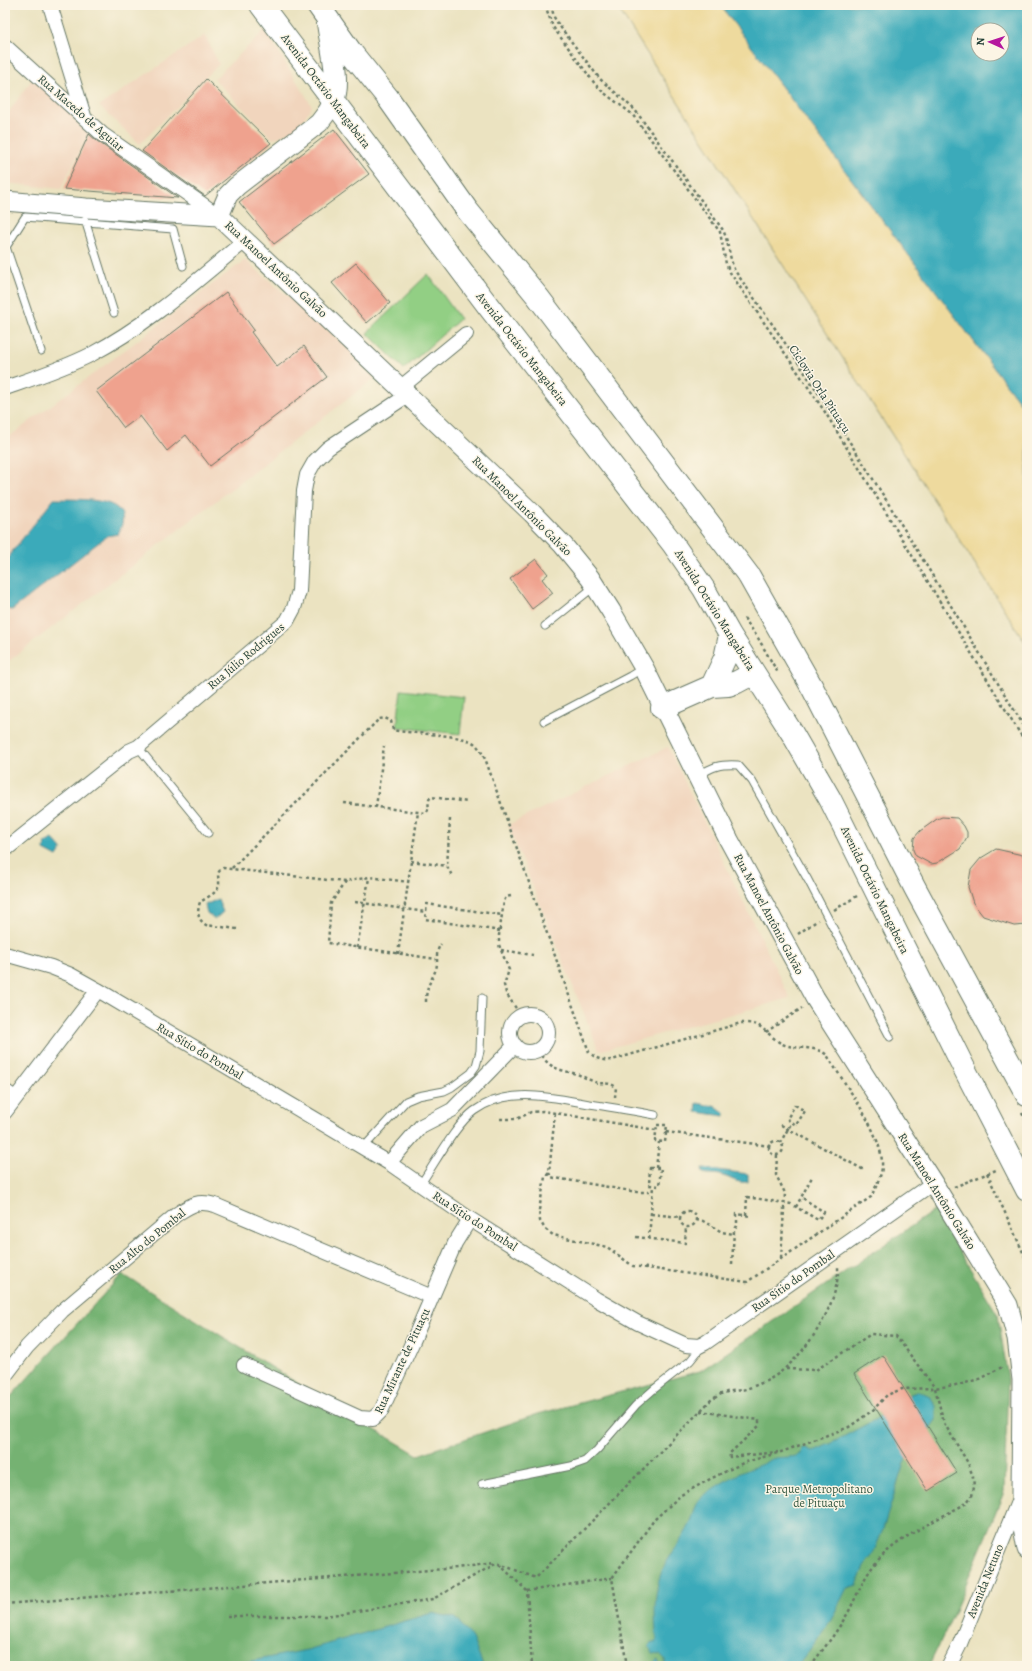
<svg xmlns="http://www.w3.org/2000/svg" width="1032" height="1671" viewBox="0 0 1032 1671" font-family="Alegreya,serif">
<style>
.built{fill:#f1d5bd}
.green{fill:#92cf84;stroke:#58865c}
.forest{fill:#75b272;stroke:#4a7853}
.sand{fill:#eeda9e;stroke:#868c69}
.water{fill:#3baaba;stroke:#2d7477;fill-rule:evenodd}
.building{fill:#efa28e}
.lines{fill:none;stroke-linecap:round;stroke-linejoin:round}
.lane-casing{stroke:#667765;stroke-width:9}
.street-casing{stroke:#667765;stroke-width:16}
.secondary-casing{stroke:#667765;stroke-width:21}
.primary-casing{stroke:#667765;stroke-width:24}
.path{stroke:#667765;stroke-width:2.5;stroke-dasharray:3 3;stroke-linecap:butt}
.lane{stroke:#fff;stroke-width:7}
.street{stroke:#fff;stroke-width:14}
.secondary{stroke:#fff;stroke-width:19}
.primary{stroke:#fff;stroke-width:22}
.labels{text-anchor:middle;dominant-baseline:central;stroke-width:3;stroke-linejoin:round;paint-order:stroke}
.street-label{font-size:12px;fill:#1f3d34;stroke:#fcf5e5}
.park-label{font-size:12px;fill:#365a44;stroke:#fcf5e5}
</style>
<rect width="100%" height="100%" fill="#fcf5e5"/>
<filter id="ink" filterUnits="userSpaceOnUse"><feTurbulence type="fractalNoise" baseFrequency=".025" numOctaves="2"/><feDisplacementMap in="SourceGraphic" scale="8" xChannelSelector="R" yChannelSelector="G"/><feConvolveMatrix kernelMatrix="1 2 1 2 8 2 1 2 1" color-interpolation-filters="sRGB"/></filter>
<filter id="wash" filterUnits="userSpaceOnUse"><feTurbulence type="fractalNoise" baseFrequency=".012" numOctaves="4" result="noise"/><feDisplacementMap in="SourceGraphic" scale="16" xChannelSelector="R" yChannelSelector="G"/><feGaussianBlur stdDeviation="0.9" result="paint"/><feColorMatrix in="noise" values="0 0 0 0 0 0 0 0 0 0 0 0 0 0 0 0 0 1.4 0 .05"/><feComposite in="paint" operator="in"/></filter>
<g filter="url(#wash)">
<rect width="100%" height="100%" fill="#ebe3c1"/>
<path class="built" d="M265,30l47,76 -15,23 -24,10 -59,-60z
M205,35l14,29 -79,80 -41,-38z
M33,78l57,52 -29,59 -56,-6v-66z
M245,260l135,114 -375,290v-224z
M668,747l122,251 -191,53 -91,-226z"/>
<path class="green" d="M428,274l32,45 -56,50 -37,-36z
M401,690l63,7 -4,37 -63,-7z"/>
<path class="forest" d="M935,1210l63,105 10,64 -4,113 -50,121 -25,53h-924v-263l117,-129 204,127 92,54 120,-41 162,-43z"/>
<path class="sand" d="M616,5h104l307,407v233z"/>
<path class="water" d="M720,5h307v407zM978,30h24v24h-24z
M54,499c23,1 86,-5 64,35l-11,2 -95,74 -7,-1v-43l6,-13z
M53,839l9,10 -5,8 -13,-7 1,-7z
M218,899l5,13 -8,7 -8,-6 -2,-8z
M697,1103l20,4 8,6v3l-29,-4z
M702,1168l46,6v8c-13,1 -14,-3 -25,-6 -7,-3 -13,-1 -20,-3z
M919,1391l11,5 6,10v14l-32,43 -22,69 -10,24 -8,10 -7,19 -10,3 -16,32 -33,46h-143v-5l3,-2 1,4 3,2 3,-2v-4l-5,-5 -8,-1 -3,-7 2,-4 5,1 1,-2c-3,-23 -4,-55 8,-76 7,-13 17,-25 24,-39 5,-8 5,-21 12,-28 15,-14 44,-28 64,-35 9,-9 25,-3 36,-9l1,-6h4l6,3c7,-1 11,-5 18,-7l46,-25 32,-24z
M432,1613l24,5 16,20 11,28h-257l81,-16z"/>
<g id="blocks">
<path class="building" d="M206,79l65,64 -66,53 -63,-45z
M334,129l35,45 -95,70 -35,-42z
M89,134l8,7 81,57 -114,-9z
M356,263l34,40 -23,20 -35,-40z
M226,292l28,38 -3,2 26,35 27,-21 23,31 -117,89 -24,-31 -19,16 -27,-35 -16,12 -28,-37z
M536,559l12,15 -6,5 11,14 -21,16 -22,-30z
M942,817l15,1 7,8 3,6v5l-7,12 -23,14 -6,1 -15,-8 -3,-6 1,-12 6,-7 17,-12z
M996,849l31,7v69l-13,1 -31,-10 -10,-13 -5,-16 3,-17 10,-12z
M883,1355l74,118 -29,18 -74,-117z"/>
</g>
</g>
<g filter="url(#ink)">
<use href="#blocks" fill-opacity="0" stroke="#667765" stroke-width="1"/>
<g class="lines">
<g class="lane-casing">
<path id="lane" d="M85,220l29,93
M41,351l-35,-104 19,-30 148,12 10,37
M545,626l50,-40
M544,721l86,-45 13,-8
M138,747l70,86
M698,776c15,-10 22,-12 40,-11l14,16 56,99 82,157
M5,1087l13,9
M363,1148l43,-47 12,-5 26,-5 8,-4 19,-14 5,-7 4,-15 2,-53
M420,1185c14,-20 36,-61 54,-74 34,-25 77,-14 115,-7 22,3 44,7 66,11
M482,1484l89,-18 14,-5 12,-11 39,-45 17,-15 37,-29 13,-16"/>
</g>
<g class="street-casing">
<path id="street" d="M50,5l34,111
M5,46l97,88 117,82
M5,388c29,-10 60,-20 87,-34 57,-30 105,-74 154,-114
M400,388l66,-54
M5,850l124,-99 9,-4 149,-126 7,-13 5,-17 5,-100 3,-16 8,-14 13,-13 80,-53
M5,954l46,13 20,8 27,15 291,173 81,56 126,80 42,24 48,22 13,1 6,-3 228,-160
M510 1033a19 19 0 1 1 38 0a19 19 0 1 1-38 0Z
M5,1112l93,-122
M389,1163l32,-37 31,-16 63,-65
M244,1365l116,53 13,1 8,-8 32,-70 42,-98 15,-24
M5,1376l22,-29 35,-36 115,-97c14,-9 20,-14 38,-9l217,92
M949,1666l10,-20 61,-149"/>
</g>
<g class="secondary-casing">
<path id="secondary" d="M5,201l81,7 133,8 313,297 31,32 27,33 21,33 33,57 85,172 86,158 118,185 75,122 9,33 5,42 -1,115 2,32 4,22
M219,216l9,-21 9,-9 82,-63 9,-12 5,-10"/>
</g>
<g class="primary-casing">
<path id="primary" d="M261,5l228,302 184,237 31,45 26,46 62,98 38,66 133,267 64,124
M318,5l33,47 37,46 79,112 71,87 211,279 64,113 102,199 112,207
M328,23c3,23 13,56 5,78
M712,686l13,-28 5,-23
M662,708l50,-22 16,-1 9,-3 17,-9"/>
</g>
<path class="path" d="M545,5l8,22 42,57 8,8 29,22 88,118 6,32 5,10 94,138 202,333
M551,5l3,12 4,7 42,55 35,31 88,120c6,13 6,28 12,41 106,148 197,305 292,460
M744,618l14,20 20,35
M344,803l82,10c5,-5 0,-12 5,-16l37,5
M376,807l8,-61
M450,819l-3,47 5,10
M411,861l36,5
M232,868l147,-149 6,-1 6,3 2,9c18,4 69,4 81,13 6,5 9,12 12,18l103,291c7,7 13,9 23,8l129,-37c5,0 11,0 16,2 10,5 17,16 28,20 15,5 29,0 42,10 17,29 53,74 55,107 1,12 -6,24 -11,35l-124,85 -114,-16 -26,-19 -54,-12 -8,-6 -5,-8 -1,-11 6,-33 4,-4
M345,882l-14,21 -3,40 108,16
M511,896l-5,1 -2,4 -5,34v10l10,25 -5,15 2,8 15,23
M355,902l71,10
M834,910l23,-14
M237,929l-31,-4c-9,-6 -9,-13 -6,-23 6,-4 15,-8 18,-14 4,-8 -5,-14 5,-20l122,14 24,-5 40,5
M500,931l-75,-12 2,-15 75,11
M798,934l20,-14
M357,948l12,-70
M501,950l32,5
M398,954l20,-142
M426,1002c0,-18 5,-19 10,-33 3,-10 -2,-15 5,-25
M766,1032l36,-24
M538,1051c12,18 19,18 39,23 7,3 14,7 21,9 6,1 12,-1 18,4l-1,10
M795,1105l10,6 -9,14 -9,-6z
M555,1113l-6,60 2,4 4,1 82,14h15
M1022,1113l5,10
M500,1119h17l14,-7 12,-1 113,19
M657,1125h10l-2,17 -10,-1z
M781,1125l83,45
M666,1132l104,14
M769 1148a7 7 0 1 1 14 0a7 7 0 1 1-14 0Z
M780,1143l12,-21
M777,1155l-1,20 9,18 -4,65
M650,1168h11l-2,18 -10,-1z
M656,1168l3,-26
M987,1173l40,88
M954,1187l42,-17
M796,1207l16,-30
M680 1219a8 8 0 1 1 16 0a8 8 0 1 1-16 0Z
M651,1214l29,3
M746,1215l1,-18 44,7 27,16 6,-8 -23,-15
M696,1220l7,1 19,11 12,2
M636,1237l49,6 1,-16
M649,1239l4,-53
M732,1264l2,-33 3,-5v-12l14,2
M786,1369l30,1 55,-36 25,2 39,52 9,35 24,40 5,14 1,10 -2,9 -7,8c-27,15 -72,36 -91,61 -11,14 -17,30 -25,46 -11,19 -25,38 -39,55
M700,1411l59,9v6l-30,28 1,3 48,-5
M499,1564l28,27 5,75
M527,1591l85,-13
M5,1604l451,-36 39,-5
M227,1616h99l107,-17 64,-36 39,15 175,-178c4,-2 9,-6 13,-7 7,-3 15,-2 22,-4 6,-2 13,-5 20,-8 34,-16 74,-75 72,-114
M627,1666l-15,-88 42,-58 27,-25 31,-17 31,-15 41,-12 65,-24 24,-17 14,-15 15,-6 33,-1 27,-4 17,-5 25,-13"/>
<use href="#lane" class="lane"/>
<use href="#street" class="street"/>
<use href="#secondary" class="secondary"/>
<use href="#primary" class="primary"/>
</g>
</g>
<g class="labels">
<g class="street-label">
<text transform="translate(326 91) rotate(53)">Avenida Octávio Mangabeira</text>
<text transform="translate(81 113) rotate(41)">Rua Macedo de Aguiar</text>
<text transform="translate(276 269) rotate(43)">Rua Manoel Antônio Galvão</text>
<text transform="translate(522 349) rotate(52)">Avenida Octávio Mangabeira</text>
<text transform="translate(820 389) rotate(57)">Ciclovia Orla Pituaçu</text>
<text transform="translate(522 506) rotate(45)">Rua Manoel Antônio Galvão</text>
<text transform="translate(715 610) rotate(58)">Avenida Octávio Mangabeira</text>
<text transform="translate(246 656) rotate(-40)">Rua Júlio Rodrigues</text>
<text transform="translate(875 890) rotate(64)">Avenida Octávio Mangabeira</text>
<text transform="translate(769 914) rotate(62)">Rua Manoel Antônio Galvão</text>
<text transform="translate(200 1051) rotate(31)">Rua Sítio do Pombal</text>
<text transform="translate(937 1191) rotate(58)">Rua Manoel Antônio Galvão</text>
<text transform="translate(475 1221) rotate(33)">Rua Sítio do Pombal</text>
<text transform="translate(147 1241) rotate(-39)">Rua Alto do Pombal</text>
<text transform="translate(793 1281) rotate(-35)">Rua Sítio do Pombal</text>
<text transform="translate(402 1361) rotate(-65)">Rua Mirante de Pituaçu</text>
<text transform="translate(985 1581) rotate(-68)">Avenida Netuno</text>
</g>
<g class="park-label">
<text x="819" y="1489">Parque Metropolitano<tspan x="819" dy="14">de Pituaçu</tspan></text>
</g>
</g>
<rect width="1032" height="1671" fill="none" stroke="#fcf5e5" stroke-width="20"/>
<g transform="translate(990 42) rotate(273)"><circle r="19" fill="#fcf5e5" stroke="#a4ab9e"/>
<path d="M0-3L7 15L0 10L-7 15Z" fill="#b5179e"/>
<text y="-6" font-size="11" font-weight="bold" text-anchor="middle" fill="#1f3d34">N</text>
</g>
</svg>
